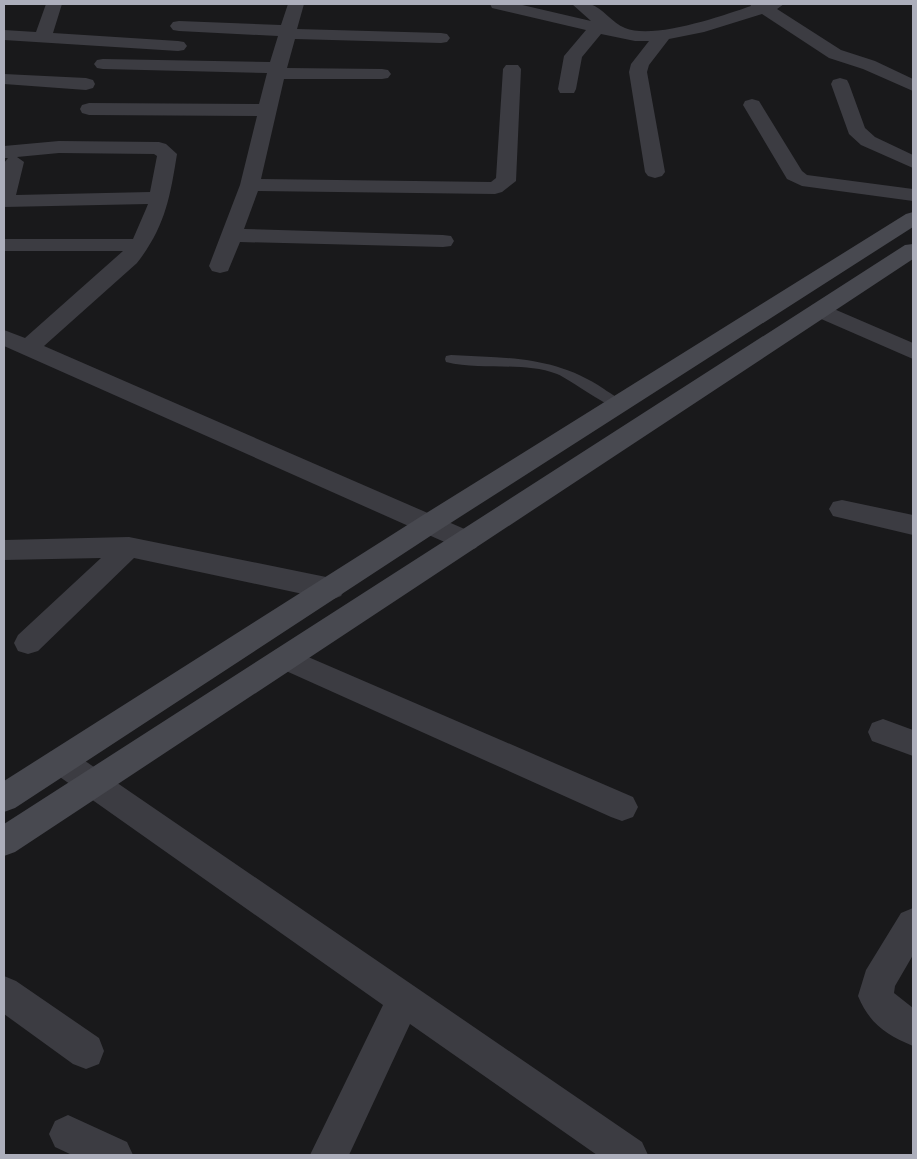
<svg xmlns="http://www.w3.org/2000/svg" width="917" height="1159" viewBox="0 0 917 1159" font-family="Roboto,sans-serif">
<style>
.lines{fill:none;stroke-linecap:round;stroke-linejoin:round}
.lane{fill:#3c3c42;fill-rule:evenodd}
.street{fill:#3c3c42;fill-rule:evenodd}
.secondary{fill:#484950;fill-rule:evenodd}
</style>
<rect width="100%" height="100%" fill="#19191b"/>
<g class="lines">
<path class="lane" d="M451,355c57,3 104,1 153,34 7,5 17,10 22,17l-2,3c-12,3 -52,-29 -67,-35 -35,-13 -75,-3 -111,-12l-1,-3 1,-3z"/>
<path class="street" d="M46,4h16l-9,29 125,8 6,1 3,4 -3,4 -6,1 -174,-11v-10l32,2z
M288,4h16l-7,25 144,4 6,1 3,4 -3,4 -6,1 -146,-4 -8,29 95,1 6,1 3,4 -3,4 -6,1h-98l-23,100 230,3 5,-4 7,-109 3,-4h12l3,4 -5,112 -14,11 -7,2 -237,-3 -14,38 199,6 8,1 3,5 -3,5 -8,1 -203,-5 -12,29 -8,2 -8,-2 -3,-5 31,-81 17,-69 -168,-1 -7,-2 -2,-4 2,-4 7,-2 170,1 8,-31 -164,-4 -6,-1 -3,-4 3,-4 6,-1 167,3 8,-26 -99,-5 -6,-1 -3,-4 3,-4 6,-1 102,4z
M490,4h28l73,17 -19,-17c4,0 14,-2 18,0 13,4 22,19 35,24 28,12 97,-12 126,-22l-1,-2h34l-7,5 64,41 34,11 38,18v12l-50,-22 -34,-11 -67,-44 -58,18 -35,7 -20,26 -2,7 18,100 -3,4 -7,2 -7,-2 -3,-4 -16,-100 2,-8 18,-23h-14l-34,-7 -19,23 -6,32 -2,4h-14l-2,-4 6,-33 22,-26 -94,-22z
M4,74l82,4 7,2 2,4 -2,4 -7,2 -82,-6z
M840,78l7,2 2,4 16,44 10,9 38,18v13l-52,-23 -12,-11 -18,-50 2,-4z
M752,99l7,2 43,70 5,4 106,14v12l-111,-15 -15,-7 -44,-74 2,-4z
M59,141l100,1 7,2 11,10c-7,44 -12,73 -40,109l-93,83 432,188 4,7 -4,7 -9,3 -9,-3 -454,-202v-16l21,8 98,-87h-119v-12h129l13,-30 2,-5 -144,3v-44l4,-5h-4v-12zM59,153l95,1 3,2 -7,36 -134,3 8,-33 -7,-5z
M820,303l93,40v16l-101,-44 -3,-5 3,-5z
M842,500l71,15v20l-80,-19 -4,-7 4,-7z
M129,537l202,41 10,4 4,7 -4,7 -10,4 -197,-42 -96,93 -10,3 -10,-3 -4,-8 4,-8 83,-77 -97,2v-20z
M285,647l348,150 5,10 -5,10 -11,4 -11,-4 -336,-151 -4,-8 4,-8z
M883,719l30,11v26l-41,-15 -4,-9 4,-9z
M61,748l11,4 570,390 6,13h-51l-187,-131 -61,131h-39l73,-150 -333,-235 -4,-9 4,-9z
M913,908v47l-18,31 -1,7 19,15v38c-28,-12 -43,-22 -55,-50l8,-26 35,-57z
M4,976l12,5 83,57 5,13 -5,13 -13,5 -13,-5 -69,-50z
M68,1115l59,27 6,13h-61l-17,-8 -6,-13 6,-13z"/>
<path class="secondary" d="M913,212v15l-475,304 -423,277 -11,4v-31l416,-264 486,-303z
M913,244v15l-898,593 -11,4v-32l901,-579z"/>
</g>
<rect width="917" height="1159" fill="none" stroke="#acaebb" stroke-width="10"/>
</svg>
